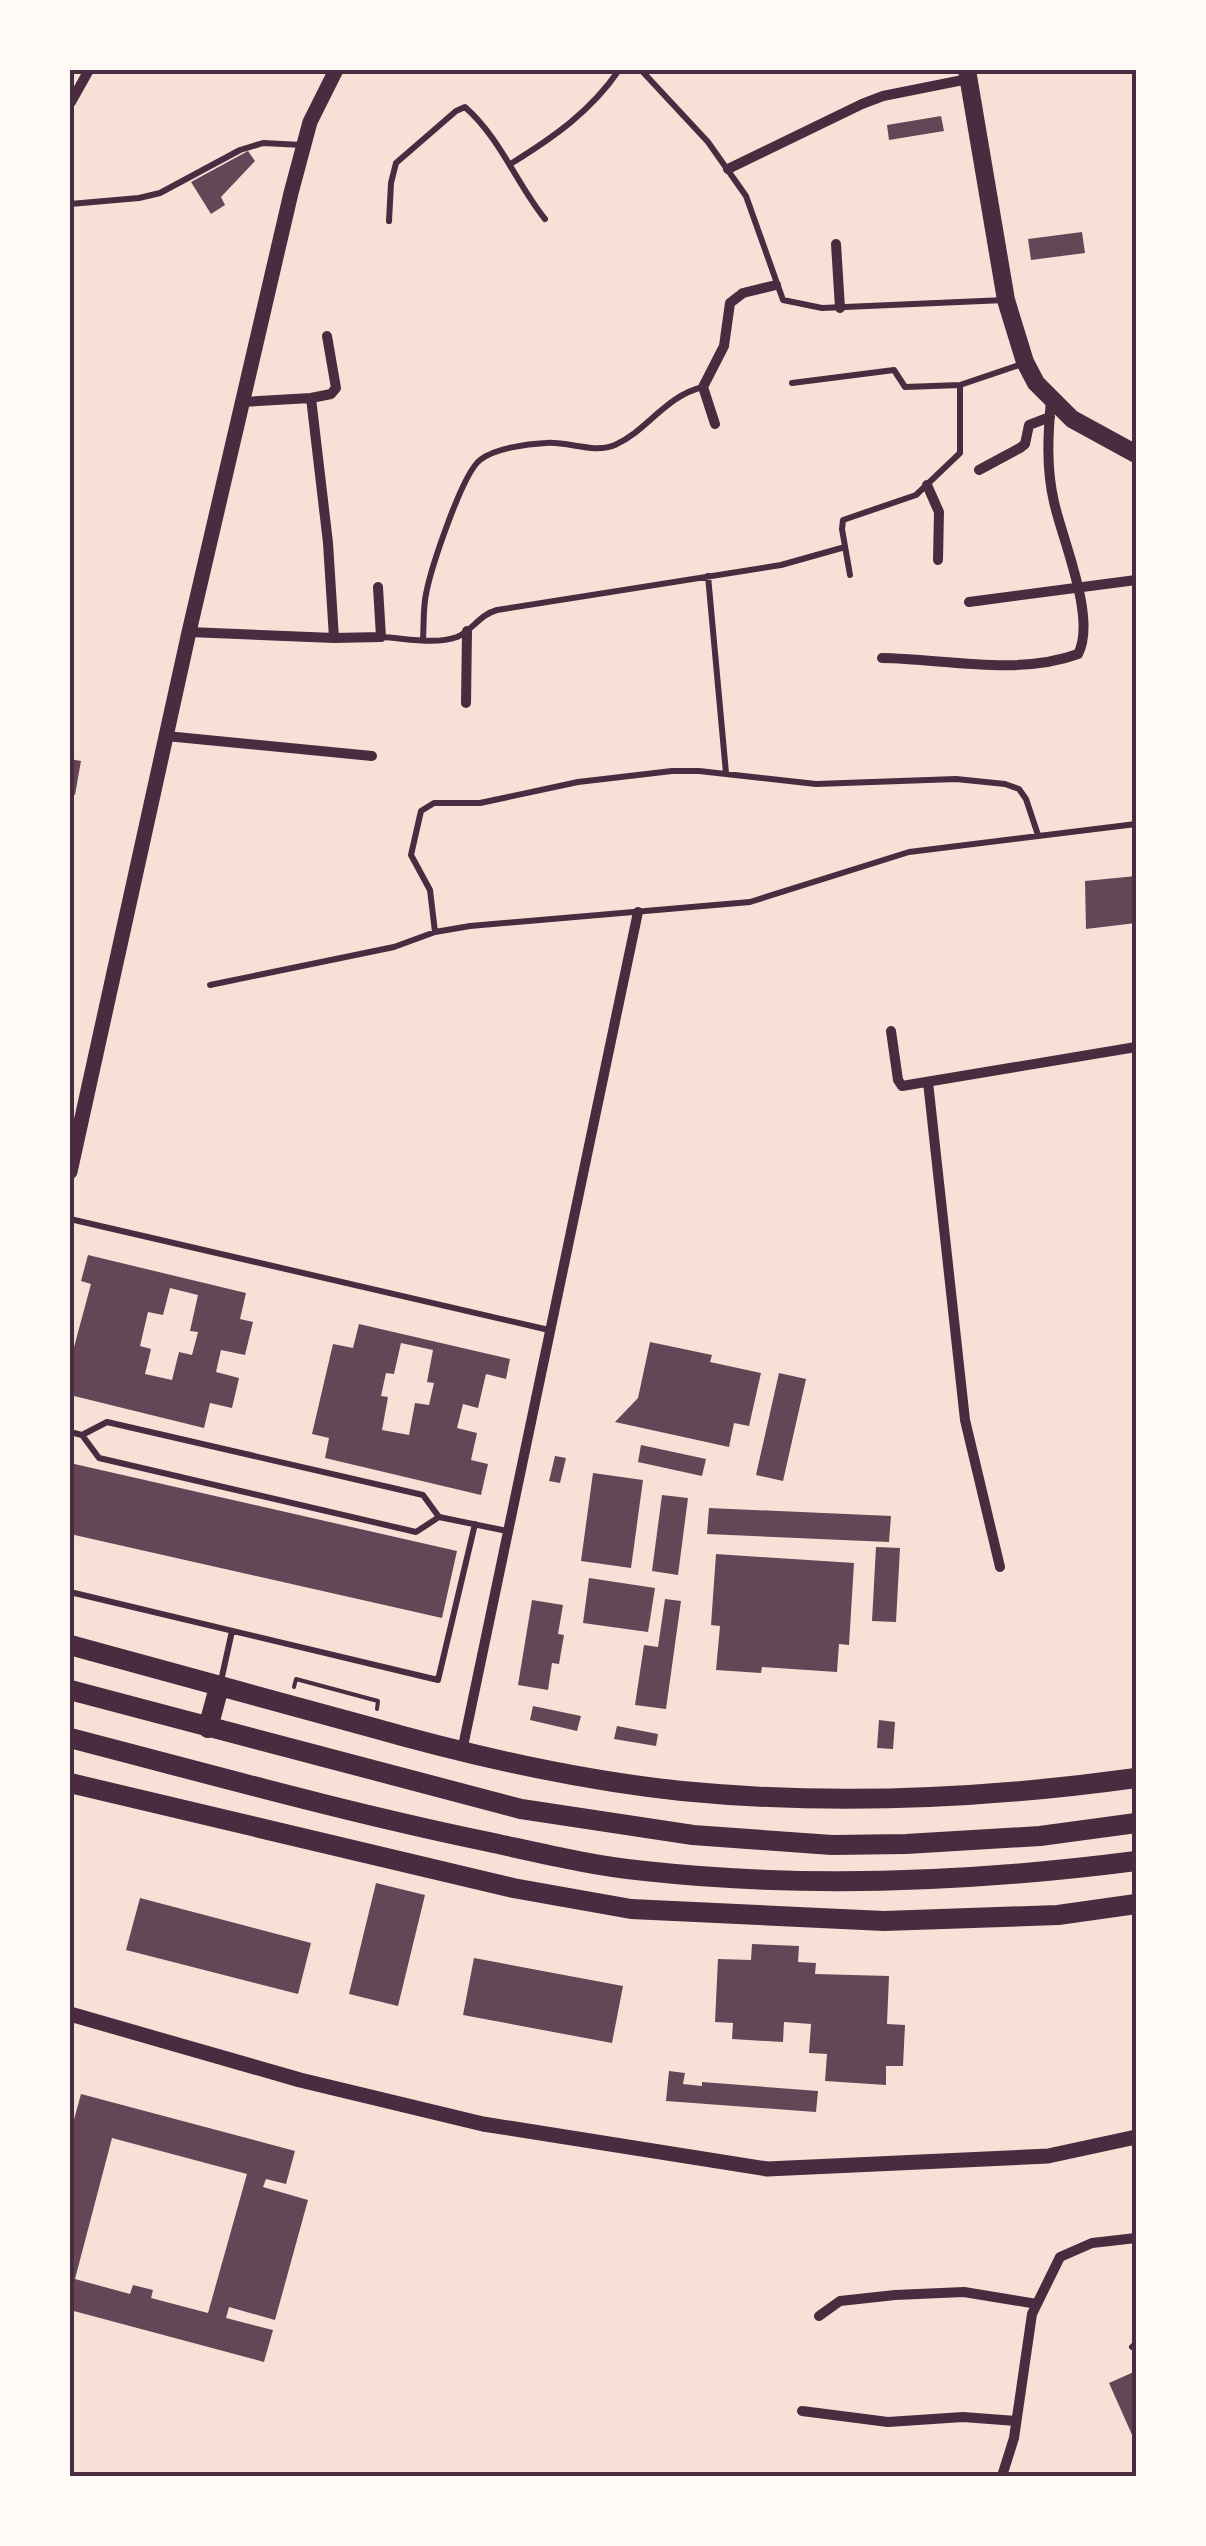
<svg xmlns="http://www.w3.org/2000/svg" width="1206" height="2546" viewBox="0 0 1206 2546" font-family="'Space Grotesk',sans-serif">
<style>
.building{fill:#644757;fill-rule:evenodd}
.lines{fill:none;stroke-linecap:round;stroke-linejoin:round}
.path{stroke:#4a2c40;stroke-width:4}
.service{stroke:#4a2c40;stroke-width:6}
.minor{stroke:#4a2c40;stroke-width:10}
.tertiary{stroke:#4a2c40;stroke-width:15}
.secondary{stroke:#4a2c40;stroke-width:18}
.primary{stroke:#4a2c40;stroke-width:20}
.neatline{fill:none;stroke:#4a2c40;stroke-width:4}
</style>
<rect width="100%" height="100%" fill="#f7e1d7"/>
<path class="building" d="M941,116l3,15 -55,9 -2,-15z
M248,151l7,10 -34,36 4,8 -14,9 -20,-32z
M1082,232l3,21 -54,7 -3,-21z
M70,759l11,2 -6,34 -5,-1z
M1136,876v47l-50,6 -1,-48z
M88,1255l158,38 -6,26 13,3 -8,33 -24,-5 -5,22 23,6 -7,30 -22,-5 -6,25 -134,-33v-33l21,-78 -10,-3zM170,1288l28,7 -8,36 8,1 -6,23 -13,-3 -7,28 -27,-6 6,-25 -11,-3 8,-34 15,3z
M359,1324l151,35 -4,20 -20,-5 -8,34 -15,-4 -6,24 20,5 -6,27 17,4 -7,31 -156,-37 4,-20 -17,-4 21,-90 20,4zM401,1343l32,7 -6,32 7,1 -5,22 -14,-2 -6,32 -27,-5 6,-33 -7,-1 5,-23 8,1z
M650,1342l62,13 -2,7 51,11 -12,53 -15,-3 -5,24 -114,-25 23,-24z
M779,1373l27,6 -23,102 -27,-6z
M641,1445l65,14 -4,17 -64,-14z
M555,1456l11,2 -6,25 -11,-2z
M70,1463l387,88 -15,67 -372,-84z
M593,1473l50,7 -12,88 -50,-7z
M662,1495l26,3 -10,77 -26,-4z
M709,1508l182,8 -2,26 -182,-8z
M876,1547l24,1 -4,74 -24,-1z
M716,1554l138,9 -5,82 -10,-1 -2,28 -75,-5 -1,6 -45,-3 4,-44 -9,-1z
M589,1578l66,10 -7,44 -65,-9z
M665,1599l16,2 -15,108 -31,-4 9,-60 14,2z
M532,1600l31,5 -5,29 6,1 -5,29 -7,-1 -4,27 -30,-5z
M533,1706l48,10 -4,15 -47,-11z
M879,1720l16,2 -2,27 -16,-1z
M617,1726l41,8 -2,12 -42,-7z
M376,1883l49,12 -27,111 -49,-12z
M140,1898l171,45 -13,51 -172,-44z
M752,1944l47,2 -1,16 18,1 -1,11 74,2 -2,48 18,1 -2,41h-17v19l-61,-4 2,-27 -18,-1 2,-29 -27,-2 -1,20 -51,-3 1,-16 -18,-1 3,-63 33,1z
M474,1958l149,28 -11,57 -149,-28z
M669,2071l16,2 -2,11 19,2v-4l116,9 -2,21 -150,-11z
M81,2094l214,57 -9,33 -20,-5 -3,8 45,13 -33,120 -46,-13 -3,11 47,12 -9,32 -194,-52v-176zM112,2138l135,36 -39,139 -57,-15 2,-8 -20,-5 -3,9 -55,-15z
M1136,2371v65l-3,1 -24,-54z"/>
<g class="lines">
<path class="path" d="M294,1687l2,-8 82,22 -1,8"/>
<path class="service" d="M641,70l67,72 38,54 37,104 39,8 183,-8
M512,163c42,-26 79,-52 107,-93
M70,204l69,-6 21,-5 80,-43 23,-7 39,2
M389,221l2,-38 5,-20 60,-52 9,-4c36,32 51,76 80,112
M792,383l102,-13 11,17 55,-2
M850,575l-8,-46 1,-9 73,-25 44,-42v-68l62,-21
M708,576l18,197
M382,637c22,1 53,8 75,0 16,-7 22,-22 40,-27l284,-45 64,-18
M423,639c1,-15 0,-31 3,-45 5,-26 36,-120 54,-134 15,-12 48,-16 66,-17 22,-2 48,11 69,2 33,-15 50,-49 88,-58
M435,932l-5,-42 -19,-35 10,-44 13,-8h46l98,-21 94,-11h27l117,13 140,-5 49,5 14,5 7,10 12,36
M210,985l184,-38 41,-15 35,-6 280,-24 159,-50 227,-28
M70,1219l479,111
M70,1432l12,3 17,23 317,74 23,-15
M82,1435l25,-13 316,73 16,22 68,14
M70,1592l368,88 37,-156
M221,1681l11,-50
M1132,2347l4,-4"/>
<path class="minor" d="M71,102l18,-32
M728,169l134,-65 21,-8 85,-17
M836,244l4,64
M311,398l20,-4 5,-6 -9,-52
M715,424l-12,-37 21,-41 6,-43 13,-10 33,-8
M979,470l41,-22 5,-4 4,-19 21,-8
M927,485l12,27 -1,48
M969,602l167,-22
M189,632l145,6 -6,-95 -17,-145 -68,4
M334,638l47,-1 -3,-50
M882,658c63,1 136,18 196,-4 19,-35 -16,-115 -24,-152 -8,-34 -6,-68 -3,-102
M466,703l1,-72
M166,736l206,20
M891,1031l7,49 4,6 234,-39
M928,1082l37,338 35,147
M462,1751l176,-839
M819,2316l21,-15 55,-6 69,-3 73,12
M802,2411l86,11 75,-5 53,4
M1002,2476l12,-38 18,-124 28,-57 32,-14 44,-5"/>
<path class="tertiary" d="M70,1172l119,-540 102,-439 19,-71 26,-52
M70,2014l230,66 183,44 284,45 281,-13 88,-19"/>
<path class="secondary" d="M967,70l39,230 19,62 11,21 36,36 64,35"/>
<path class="primary" d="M70,1645c100,28 200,54 300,82 102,29 207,53 312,64 153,15 302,8 454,-13
M70,1690l451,119 172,26 139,10 74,-1 134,-8 96,-13
M208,1728l11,-41
M70,1738c139,36 278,75 419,104 51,11 104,24 156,29 164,18 328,11 491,-10
M70,1783l443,105 118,21 253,12 174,-6 78,-11"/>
</g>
<rect width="1206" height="2546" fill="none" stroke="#fffaf5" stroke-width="145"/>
<rect x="72" y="72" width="1062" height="2402" class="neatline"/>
</svg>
